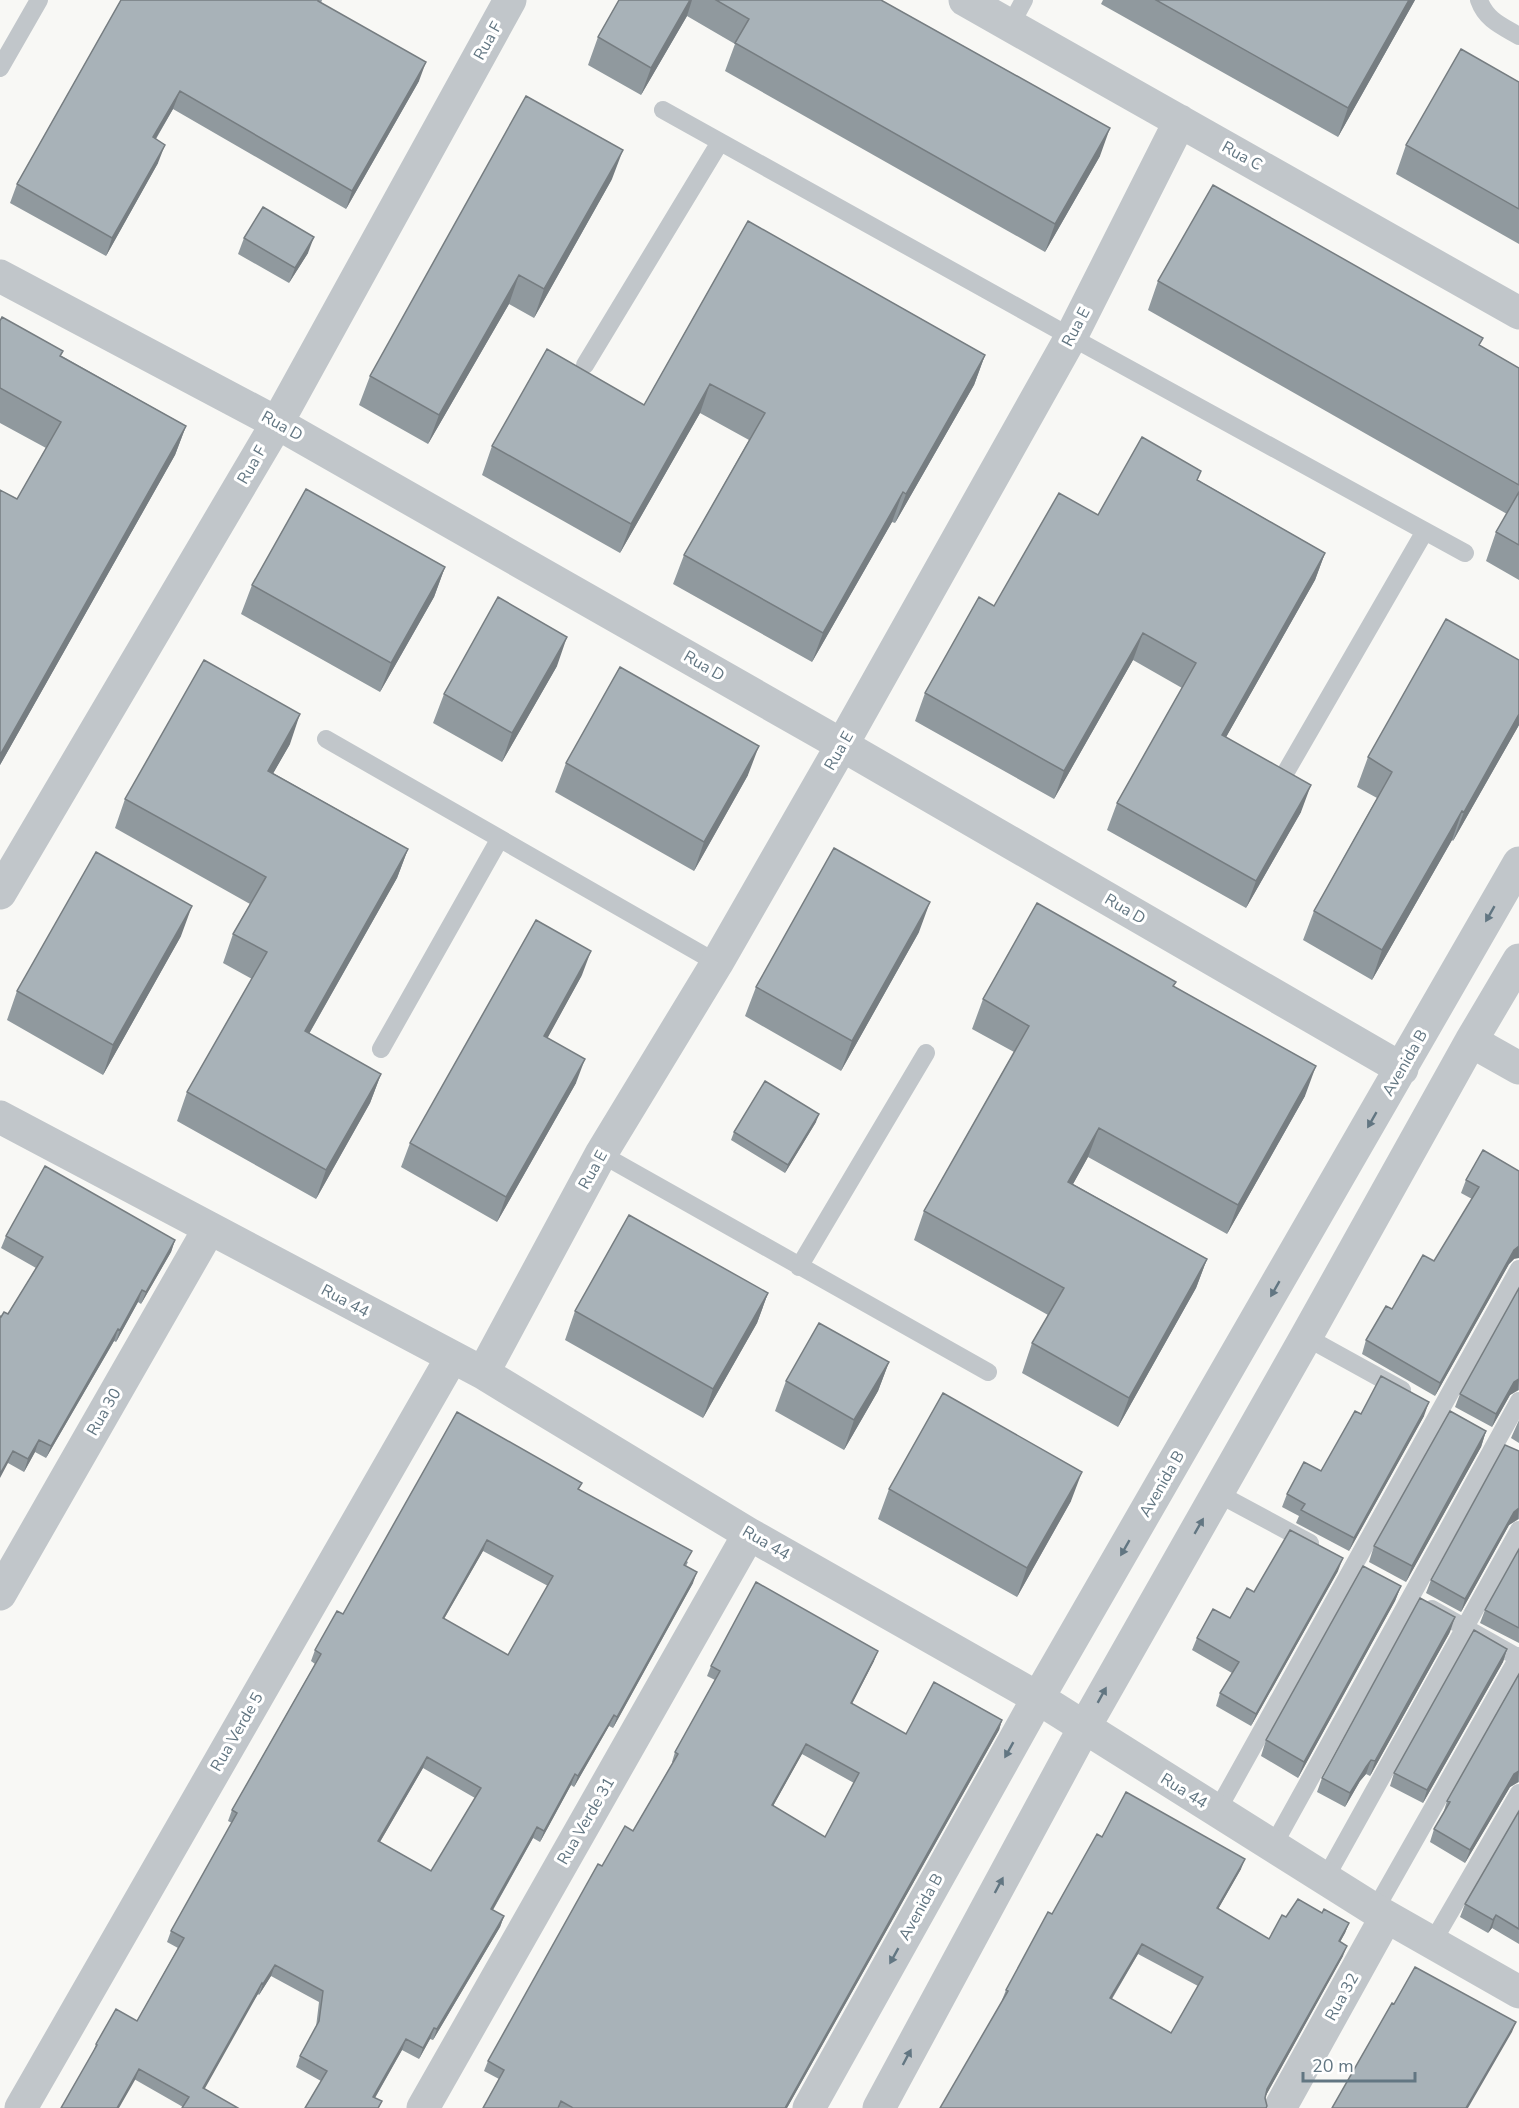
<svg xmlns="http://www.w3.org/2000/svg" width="1519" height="2108" viewBox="0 0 1519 2108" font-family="'Nunito Sans',sans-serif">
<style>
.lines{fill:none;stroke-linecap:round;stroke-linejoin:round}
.lane{stroke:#c1c6ca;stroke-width:18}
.street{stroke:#c1c6ca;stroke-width:33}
.wall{fill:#90999e;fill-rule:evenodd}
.shaded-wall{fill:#767d81}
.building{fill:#a8b2b8;stroke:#767d81;stroke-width:1.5;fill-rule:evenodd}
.oneway{fill:#627682}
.labels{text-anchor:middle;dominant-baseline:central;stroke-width:6;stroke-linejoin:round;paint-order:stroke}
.street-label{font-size:16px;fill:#627682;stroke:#fff}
</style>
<rect width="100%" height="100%" fill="#f8f8f5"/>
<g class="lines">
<path class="lane" d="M1479,0c7,20 23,26 40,36
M1010,26l14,-26
M0,68l39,-68
M663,110l408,227 394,216
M585,365l135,-223
M326,739l391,224
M1287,770l138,-239
M381,1049l118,-209
M601,1154l387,218
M799,1267l127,-214
M1306,1337l96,53
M1217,1493l93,50
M1432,1609l87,49
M1217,1811l302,-542
M1273,1846l246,-445
M1325,1879l194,-349
M1375,1910l144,-254
M1432,1943l87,-150"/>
<path class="street" d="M965,0l554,313
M0,276l277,147 565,322 560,324
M0,893l277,-470 233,-423
M1471,1041l48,27
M0,1117l483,256 266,161 289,164 337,212 144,82
M483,1373l118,-219 116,-191 125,-218 229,-408 109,-216
M0,1594l209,-365
M21,2108l431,-751
M423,2108l326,-574
M809,2108l229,-410 481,-835
M879,2108l205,-380 222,-391 165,-296 48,-81
M1280,2108l106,-191"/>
</g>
<path class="wall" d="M121,0h201l-1,3 98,78 -73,128 -173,-100 -17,30 2,24 -52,93 -96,-53 7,-19z
M619,0h262l219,156 -55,96 -320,-181 10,-27 -48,-28 -46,79 -53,-30 10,-28z
M1103,0h312l-77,137 -237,-133z
M1519,82v162l-123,-70 10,-29z
M612,179l-78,139 -25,-14 -81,140 -69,-39 11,-29z
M748,221l237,134 -11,30 -79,138 -3,-1 -80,140 -139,-78 11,-29 65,-115 -49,-27 -80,140 -138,-78 10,-29 152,-41z
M244,238l64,15 -19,30 -51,-29z
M1158,281l322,65 39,22v212l-33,-19 10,-29 11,-18 -359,-204z
M0,321l186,105 -11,29 -175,310v-275l17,9 29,-51 -46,-25z
M1198,480l127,73 -10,27 -89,157 75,75 -55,96 -139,-78 10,-27 65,-115 -49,-28 -79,139 -139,-78 10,-28 69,-87 104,-91z
M445,567l-11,30 -54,95 -139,-78 11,-29z
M1519,660v65l-66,116 -1,-1 -80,140 -69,-40 11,-29 63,-113 -20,-11 11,-30z
M557,666l-55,96 -69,-39 11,-29z
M290,744l-17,29 135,76 -11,29 -88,156 72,40 -11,29 -54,96 -139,-78 10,-29 65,-113 -29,-16 10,-29 17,-30 -135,-76 10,-29z
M566,763l182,12 -54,96 -139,-79z
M919,932l-78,139 -96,-55 11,-29z
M181,936l-78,139 -96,-55 10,-29z
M582,975l-35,63 29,45 -79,139 -96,-55 9,-24z
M1176,982l-2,4 131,110 -78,138 -139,-77 -15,27 134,75 -11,29 -78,139 -96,-54 10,-30 16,-28 -134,-75 10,-29 90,-159 -42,-23 11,-30z
M816,1122l-31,51 -54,-33 3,-8z
M1483,1150l31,109 -5,5 -74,132 -73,-42 4,-14 68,-79 38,-62 -11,-6 5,-13z
M6,1236l169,4 -4,12 -30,52 -3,-2 -22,40 -2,-1 -68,117 -11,-6 -11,20 -16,-9 -7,-146 7,-3 28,-46 -35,-20z
M1519,1288v102l-9,5 -18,32 -37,-20 5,-13z
M768,1293l-11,30 -54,95 -138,-78 10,-29z
M889,1362l-11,29 -34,59 -69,-39 11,-30z
M1361,1414l63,2 -75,135 -53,-28 3,-7 -17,-9 5,-13 34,-23z
M1519,1420v23l-8,-5z
M1486,1431l-5,16 -75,135 -37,-20 5,-16z
M1519,1451v68l-10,6 -48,87 -35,-19 5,-13z
M582,1483l-3,6 109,73 -2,4 7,17 -80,145 -4,-2 -35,61 -3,-2 -31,57 -7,-4 -40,72 11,6 -4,11 -67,113 -3,-1 -11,20 -17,-9 -27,48 7,3 -3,7h-74l16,-27 -25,-14 4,-11 16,-29 3,-25 -48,-26 -12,19 -1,-1 -75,113 -91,-52 4,-11 41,-23 41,-73 -11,-6 4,-11 61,-108 -4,-2 4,-11 83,-146 -4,-3 4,-11 28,-36zM483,1551l65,35 -40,69 -64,-36zM423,1768l52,30 -44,73 -51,-29z
M889,1489l182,12 -54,96 -139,-78z
M1519,1549v94l-39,-20 5,-13z
M1338,1571l-87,155 -35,-20 4,-13 12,-20 -40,-23 5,-12 33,-20 24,-26z
M1401,1586l-6,15 -97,177 -37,-22 5,-16z
M1450,1632l-80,144 -4,-2 -6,7 -15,26 -28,-15 5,-14z
M1507,1649l-4,13 -80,141 -33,-17 4,-13z
M874,1661l-22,43 54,30 96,-14 -3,10 -212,378h-304l16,-29 -15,-8 4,-10 114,-195 31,-35 40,-69h-1l3,-10 40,-72 -8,-4 4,-10zM802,1754l52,29 -29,54 -52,-31z
M1519,1674v108l-9,5 -45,76 -35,-21 4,-13 9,-15 4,-13z
M1519,1811v133l-27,-16 -4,5 -28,-16 5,-13z
M1102,1837l139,32 -23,40 51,30 17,-22 36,-4 27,10 -4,10 -5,9 3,14 -77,139 -264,-95 4,-10zM1138,1954l60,32 -27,47 -59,-34z"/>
<path class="shaded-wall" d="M690,0h2l-5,16 -46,79 10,-27z
M1409,0h6l-77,137 10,-29z
M426,62l-7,19 -73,128 6,-18z
M180,91l-7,18 -27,46 7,-18z
M1110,128l-10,28 -55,96 10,-28z
M165,145l-7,18 -52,93 6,-18z
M623,150l-11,29 -78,139 10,-29z
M314,237l-6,16 -19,30 6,-15z
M519,275l-10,29 -81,140 11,-29z
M985,355l-11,30 -79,138 11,-29z
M710,384l-10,29 -80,140 11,-29z
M186,426l-11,29 -175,310v-10z
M903,492l-11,30 -80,140 11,-29z
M1325,553l-10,27 -103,182 10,-27z
M445,567l-11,30 -54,95 11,-29z
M1143,633l-10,27 -79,139 10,-28z
M567,637l-10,29 -55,96 10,-29z
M300,714l-10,30 -32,56 10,-29z
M1519,714v11l-66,116 11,-29z
M759,746l-11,29 -54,96 10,-29z
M1311,785l-10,27 -55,96 10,-27z
M1462,811l-10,29 -80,140 10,-30z
M408,849l-11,29 -103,182 11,-29z
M930,902l-11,30 -78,139 11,-30z
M192,906l-11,30 -78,139 10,-30z
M591,951l-9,24 -47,86 9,-25z
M585,1059l-9,24 -79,139 9,-25z
M1316,1066l-11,30 -78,138 11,-29z
M381,1074l-11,29 -54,96 10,-29z
M819,1114l-3,8 -31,51 3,-8z
M1099,1128l-11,29 -30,54 10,-29z
M175,1240l-4,12 -30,52 5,-12z
M1519,1246v12l-5,1 -5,5 -74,132 5,-13 74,-133z
M1207,1259l-11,29 -78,139 11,-29z
M142,1290l-4,12 -22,40 4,-12z
M768,1293l-11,30 -54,95 10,-29z
M118,1329l-4,12 -68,117 5,-12z
M889,1362l-11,29 -34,59 10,-30z
M1519,1379l-1,11 -8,5 -18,32 4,-13 18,-32z
M1429,1402l-5,14 -75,135 5,-13z
M1486,1431l-5,16 -75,135 6,-16z
M39,1440l-4,12 -11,20 4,-13z
M13,1451l-5,12 -8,15v-4z
M1082,1472l-11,29 -54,96 10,-29z
M1519,1508l-1,11 -9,6 -48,87 4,-13 49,-87z
M487,1540l-4,11 -45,78 5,-11z
M1343,1558l-5,13 -87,155 5,-12z
M697,1572l-4,11 -80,145 4,-11z
M1401,1586l-6,15 -97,177 6,-16z
M1455,1617l-5,15 -80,144 5,-15z
M1507,1649l-4,13 -80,141 4,-13z
M878,1651l-4,10 -27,52 4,-10z
M614,1715l-5,11 -35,61 4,-11z
M1002,1720l-3,10 -212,378h-2z
M806,1744l-4,10 -34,61 4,-10z
M427,1757l-4,11 -49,84 4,-11z
M1371,1760l-5,14 -6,7 -15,26 5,-14 16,-26z
M1519,1771l-1,11 -8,5 -45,76 5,-13 44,-76z
M575,1774l-4,11 -31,57 4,-11z
M537,1827l-4,11 -46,82 4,-11z
M1245,1859l-4,10 -28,49 4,-10z
M1496,1915l-4,13 -4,5 5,-13z
M504,1916l-4,11 -67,113 4,-11z
M1349,1923l-4,10 -10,18 4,-10z
M1142,1944l-4,10 -32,54 4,-10z
M1347,1946l-4,10 -79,143 3,-10z
M275,1965l-4,11 -12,19 4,-11z
M262,1983l-4,11 -59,105 4,-11z
M1516,2022l-4,10 -44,76h-2z
M434,2028l-4,11 -11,20 4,-11z
M406,2039l-4,11 -33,58 4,-11z
M139,2069l-4,11 -16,28h-2z"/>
<path class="building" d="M121,0h197v1l108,61 -74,129 -172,-100 -27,46 12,8 -53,93 -95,-54z
M619,0h71l-39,68 -53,-31z
M716,0h165l229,128 -55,96 -320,-181 14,-24z
M1156,0h253l-61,108z
M1461,49l58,33v127l-113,-64z
M526,96l97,54 -79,139 -25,-14 -80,140 -69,-39z
M1213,185l270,153 -4,7 40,23v117l-361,-204z
M263,207l51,30 -19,31 -51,-30z
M748,221l237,134 -79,139 -3,-2 -80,141 -139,-78 81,-142 -55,-29 -79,140 -139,-78 55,-97 97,56z
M2,317l61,34 -3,5 126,70 -186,329v-265l17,9 44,-77 -61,-34v-67z
M1142,437l59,34 -4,9 128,73 -103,182 89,50 -55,96 -139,-78 79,-140 -53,-30 -79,138 -139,-78 54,-96 15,9 65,-113 39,22z
M306,489l139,78 -54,96 -139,-78z
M1519,492v53l-23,-13z
M498,597l69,40 -55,96 -68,-39z
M1446,619l73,41v54l-55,98 -2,-1 -80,139 -68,-39 78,-139 -24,-15z
M204,660l96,54 -32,57 140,78 -103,182 76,43 -55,96 -139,-78 80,-140 -34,-18 33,-57 -141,-78z
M620,667l139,79 -55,96 -138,-79z
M834,848l96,54 -78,139 -96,-54z
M96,852l96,54 -79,139 -96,-54z
M1037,903l139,79 -3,4 143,80 -78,139 -139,-77 -31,54 139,77 -78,139 -97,-55 32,-55 -140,-77 105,-185 -46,-27z
M536,920l55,31 -47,85 41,23 -79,138 -96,-54z
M765,1081l54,33 -31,51 -54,-33z
M1483,1150l36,21v75l-5,4 -74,133 -74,-43 20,-34 6,3 31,-54 11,6 45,-74 -13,-7z
M45,1166l130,74 -29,52 -4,-2 -22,40 -2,-1 -67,117 -12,-6 -11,19 -15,-8 -13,23v-158l1,1 3,-5 4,2 35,-57 -37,-21z
M629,1215l139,78 -55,96 -138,-78z
M1519,1288v91l-5,3 -18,32 -36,-20z
M819,1323l70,39 -35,58 -68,-39z
M1381,1376l48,26 -75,136 -53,-28 4,-6 -18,-10 17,-32 17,9 34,-60 6,3z
M943,1393l139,79 -55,96 -138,-79z
M1450,1411l36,20 -74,135 -38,-20z
M457,1412l125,71 -4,6 114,62 -8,14 13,7 -80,145 -3,-2 -36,61 -3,-2 -31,57 -7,-4 -46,82 13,7 -67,113 -3,-1 -11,20 -17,-9 -33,58 9,4 -4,7h-73l22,-37 -27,-15 19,-35 4,-30 -48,-26 -12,19 -1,-1 -59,105 35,20h-56l7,-11 -50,-28 -22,39h-56l36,-63 -1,-1 20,-35 21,12 47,-83 -13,-7 66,-118 -5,-3 89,-156 -6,-4 22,-39 6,3zM487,1540l66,36 -45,79 -65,-37zM427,1757l54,31 -50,83 -53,-30z
M1505,1445l14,6v57l-5,4 -49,87 -34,-19z
M1290,1530l53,28 -87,156 -36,-21 19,-31 -42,-24 16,-29 17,9 17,-30 7,4z
M1519,1549v79l-34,-18z
M1363,1566l38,20 -97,176 -38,-22z
M756,1582l122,69 -27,52 55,31 28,-52 68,38 -217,388h-212l-12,-7 -3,7h-75l21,-38 -16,-9 110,-197 4,2 23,-40 8,5 45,-77 -3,-2 45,-81 -9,-5zM806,1744l53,29 -34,64 -53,-32z
M1420,1598l35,19 -80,144 -4,-1 -5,7 -16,26 -28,-15z
M1474,1630l33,19 -80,141 -33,-17z
M1519,1674v97l-5,3 -44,76 -36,-21 16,-27 -3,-1z
M1126,1792l119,67 -28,49 52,31 13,-24 4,2 12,-18 24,14 2,-4 25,14 -10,18 8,5 -80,143 -2,9 2,8 -1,2h-326l68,-117 -2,-1 42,-78 4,2 45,-80 5,3zM1142,1944l61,33 -32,56 -61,-35z
M1519,1811v118l-23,-14 -3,5 -28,-16z
M1415,1967l101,55 -50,86h-134l60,-105 2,1z"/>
<defs><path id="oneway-solid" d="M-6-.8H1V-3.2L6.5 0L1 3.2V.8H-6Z" transform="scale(1.5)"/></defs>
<g class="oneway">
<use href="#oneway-solid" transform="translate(1490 914) rotate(120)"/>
<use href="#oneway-solid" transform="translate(1372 1120) rotate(120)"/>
<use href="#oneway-solid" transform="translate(1275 1289) rotate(120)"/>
<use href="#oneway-solid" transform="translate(1199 1526) rotate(-60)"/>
<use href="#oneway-solid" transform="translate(1125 1548) rotate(120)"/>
<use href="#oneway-solid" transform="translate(1102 1695) rotate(-61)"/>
<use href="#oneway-solid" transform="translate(1009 1750) rotate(119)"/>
<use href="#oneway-solid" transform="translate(999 1885) rotate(-62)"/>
<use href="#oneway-solid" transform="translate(894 1956) rotate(119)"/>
<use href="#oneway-solid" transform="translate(907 2057) rotate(-62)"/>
</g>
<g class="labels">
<g class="street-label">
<text transform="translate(488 41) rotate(-61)">Rua F</text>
<text transform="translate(1242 156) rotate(29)">Rua C</text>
<text transform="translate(1076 327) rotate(-62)">Rua E</text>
<text transform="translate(282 426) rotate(29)">Rua D</text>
<text transform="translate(252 465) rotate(-60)">Rua F</text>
<text transform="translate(704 666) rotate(30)">Rua D</text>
<text transform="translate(839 751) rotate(-60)">Rua E</text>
<text transform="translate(1125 909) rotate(30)">Rua D</text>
<text transform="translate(1405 1063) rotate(-60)">Avenida B</text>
<text transform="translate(593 1170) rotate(-61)">Rua E</text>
<text transform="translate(345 1301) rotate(28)">Rua 44</text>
<text transform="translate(104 1412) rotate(-60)">Rua 30</text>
<text transform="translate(1162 1484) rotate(-60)">Avenida B</text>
<text transform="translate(766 1543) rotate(30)">Rua 44</text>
<text transform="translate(237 1732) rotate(-60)">Rua Verde 5</text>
<text transform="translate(1184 1791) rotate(32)">Rua 44</text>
<text transform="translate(586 1821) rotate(-60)">Rua Verde 31</text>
<text transform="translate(921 1907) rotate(-61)">Avenida B</text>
<text transform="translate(1342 1997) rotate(-61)">Rua 32</text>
</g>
</g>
<path d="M1303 2072v9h112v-9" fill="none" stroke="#627682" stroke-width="3"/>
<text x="1312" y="2072" font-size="18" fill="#627682" stroke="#ffffff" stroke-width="4.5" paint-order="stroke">20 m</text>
</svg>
